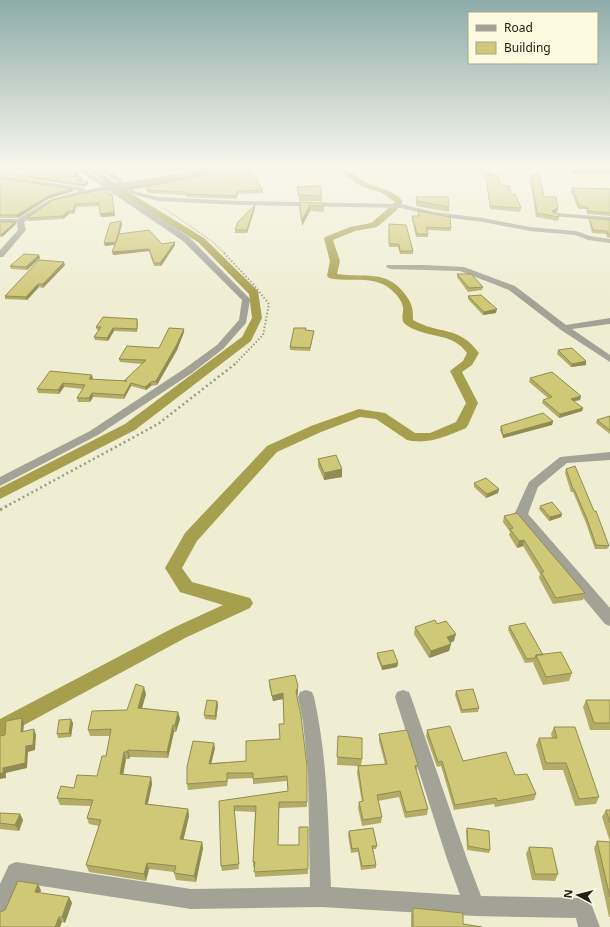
<svg xmlns="http://www.w3.org/2000/svg" width="610" height="927" viewBox="0 0 610 927" font-family="'Noto Sans',sans-serif">
<style>
.lines{fill:none;stroke-linecap:round;stroke-linejoin:round}
.canal{fill:#a69f4e;fill-rule:evenodd}
.path-far3{stroke:#9b9a85;stroke-width:1.5;stroke-dasharray:1 1.5;stroke-linecap:butt}
.path-far2{stroke:#9b9a85;stroke-width:2;stroke-dasharray:1.5 2;stroke-linecap:butt}
.path-far1{stroke:#9b9a85;stroke-width:2.5;stroke-dasharray:2 3;stroke-linecap:butt}
.path{stroke:#9b9a85;stroke-width:3;stroke-dasharray:2.5 3.5;stroke-linecap:butt}
.minor{fill:#a3a297;fill-rule:evenodd}
.wall{fill:#b2ac66}
.shaded-wall{fill:#918c53}
.building{fill:#cfc877;stroke:#918c53}
</style>
<rect width="100%" height="100%" fill="#efeed2"/>
<g class="lines">
<path class="canal" d="M87,168h7l27,19 99,-19h14l-3,2 -104,21 77,47 54,53 4,27 -11,23 -116,89 -135,69v-11l125,-64 117,-87 10,-19 -3,-24 -51,-52 -81,-50z
M336,168c13,-1 20,9 31,15 13,6 26,7 36,18l-3,5h-3v4l-20,17 -22,4 -22,9 7,21 -3,13c26,4 50,-5 68,20 7,10 8,13 8,26 26,15 46,5 66,33l-7,12 -10,7 16,31 -10,22 -2,3c-19,8 -37,17 -59,12l-31,-21 -16,-2 -39,15 -44,20 -80,89 -15,27 10,14 58,16 3,5 -3,5 -63,29 -187,101v-19l175,-92 48,-22 -43,-13 -15,-24 20,-35 82,-87 44,-20 48,-17 26,4 30,20h15l26,-11 10,-19 -16,-32 13,-10 4,-8c-15,-22 -43,-14 -62,-29 -5,-4 -1,-12 -2,-17 -2,-10 -14,-21 -23,-24 -16,-6 -35,-1 -51,-5l-2,-2 3,-15 -6,-22 1,-2 25,-10 21,-4 20,-17h3l-1,-2 2,-2 -13,-9 -21,-7z"/>
<path class="path-far3" d="M164,208l49,34 12,12"/>
<path class="path-far2" d="M224,253l30,32 15,19 -6,31 -29,30"/>
<path class="path-far1" d="M5,507l153,-83 77,-60"/>
<path class="path" d="M0,510l7,-4"/>
<path class="minor" d="M76,168h7l27,18 7,-1 -2,-5 -21,-12c10,0 25,6 29,15l84,-15h12l-3,2 -101,19 74,48 60,61 1,2 -4,23 -23,26 -31,24 -94,62 -98,51v-9l90,-46 94,-62 33,-24 22,-25 3,-20 -59,-59 -75,-51 -41,8 -14,4 -29,20 2,8 -23,27h-3v-7l18,-20 -1,-7h-17v-4h18l31,-19 31,-9 -80,-12v-4l83,13 3,2 17,-3z
M610,170v4h-37l-3,-2 3,-2z
M131,190l26,7 83,4 161,3 33,8 49,6 47,9 46,4 14,5 20,3v4l-22,-3 -13,-5 -45,-4 -47,-9 -49,-6 -33,-8 -161,-3 -83,-4 -28,-8v-2z
M556,213l54,4v4l-56,-5 -1,-1z
M387,265h37l40,2 51,19 51,39 44,-7v6l-38,5 38,26v7l-49,-32 -52,-40 -49,-19 -70,-2 -4,-2z
M610,452v8l-43,3 -29,24 -10,27 82,94v18l-5,-2 -91,-109 15,-33 31,-25z
M306,690l6,2 2,5c14,63 14,126 17,190l129,8 -13,-36 -52,-162 2,-5 6,-2 6,2 2,5 56,162 14,37 102,2 7,3 10,26h-22l-2,-9 -101,-2 -154,-9 -130,2 -169,-26 -15,32 -7,3v-34l9,-19 7,-3 175,27 119,-2 -2,-115 -5,-50 -5,-25 2,-5z"/>
</g>
<path class="wall" d="M0,168h60l-3,3 22,1v3l-3,2 7,3 -2,1 7,3 -3,3 -85,-13z
M147,168h53l-21,3h-30z
M480,168h12l1,7 7,10 11,9 10,14 -1,4 -30,-3 -4,-32h-4z
M212,173l51,17v3l-25,1 -2,5 -50,-2v-2l-38,-2 -1,-6z
M531,175l13,22 14,11 -1,4 -3,1 5,4 -1,4 -22,-4 -6,-39z
M0,178l73,13 -25,8 -30,19h-18z
M297,187l25,9v5h-23z
M572,188l38,1v27l-23,-2 -1,-5h-8l-7,-18z
M110,193l5,23 -14,1 -1,-11 -24,1 -2,7h-5l-6,5 -35,2 -1,-3z
M416,197l33,10v5l-33,-6z
M299,202l25,4v6l-14,-1 -8,15 -3,-18z
M255,205v3l-8,25h-12v-3z
M418,211l33,17v3l-24,-1 1,4v3h-12l-4,-18v-3h6z
M589,218l21,2v18l-3,-1 -1,-3 -14,-1 -3,-12z
M0,222l16,2 -14,13h-2z
M122,224l-3,10 43,10 13,1 -14,21h-7l-5,-15 -36,4 2,-10 -10,1 -1,-3z
M389,224l24,27v3h-13l-2,-7h-9z
M39,255l1,3 -13,12 -16,-1 -1,-3z
M65,265l-22,23 -4,-1 -12,13 -22,-1v-3z
M457,274l26,13 -1,3 -14,2 -11,-15z
M468,296l28,17 -13,2 -15,-16z
M137,319l1,4 -1,9 -23,-1 -6,10 -13,-1 -1,-3 5,-7h-2l-1,-3z
M306,330l8,1 -4,20 -20,-1v-3z
M184,332l-7,18 -20,35 -6,1 -5,4 -15,-4 -7,13 -31,-2 -3,5h-12l-1,-4 6,-9 -19,-2 -5,7 -21,-1 -1,-4 55,-14v4l32,2 18,-17 -22,-2 -1,-3 40,-11z
M558,350l28,11v4l-15,2 -14,-13z
M530,378l50,22 -6,1 9,7 -1,3 -23,7 -17,-15 1,-3 5,-2 -19,-16z
M610,416v18l-14,-11 1,-3z
M553,421l-1,4 -49,13 -3,-8 1,-4z
M318,459l24,10v8l-18,3 -6,-14z
M566,469l43,77 -2,3h-12l-9,-26 -13,-31h-2l-6,-19z
M474,483l25,6 -1,4 -12,5 -12,-11z
M540,506l22,8 -1,3 -12,4 -10,-12z
M504,516l81,77 -2,7 -30,4 -14,-26 1,-4 -17,-28 -6,2 -8,-13 1,-3 -7,-10z
M437,624l17,17 -4,2 1,1 -2,7 -20,7 -15,-24 1,-7z
M509,626l34,29 29,18 -3,8 -26,4 -10,-22 1,-1 -9,1 -17,-33z
M377,653l21,10 -1,4 -15,3 -5,-13z
M269,680l29,12 -1,3 10,71v41l-28,1 -1,37h21l9,-18v47l-53,3v-10h-2v-5l2,-50 -21,-1 5,58 -17,2 -1,-5 -2,-65 69,-10 -1,-10 -34,3v-6l-25,1 -1,7 -39,4 -1,-6 28,-36 -4,15 35,-2 34,-22 4,-15 -1,-25 -10,2 -4,-15z
M456,691l23,17 -1,4 -17,1 -6,-18z
M146,694l-4,14 36,4 2,7 -4,13h-2l-6,26 -38,-1 -1,2h-3l-3,16 28,2 1,7 -4,20 40,5 1,7 -6,24 19,2 1,6 -7,34 -20,-2 -2,-7v-1l-25,-3 -3,12 -57,-9 -3,-7 13,-39 -10,-2 -2,-6 4,-12 -31,-1 -3,-7 40,-22 9,-20 4,-20h-20l-2,-6 39,-20z
M586,700h24v30h-20l-7,-23z
M217,701l1,4 -2,15 -11,-1 -1,-4z
M73,723l-2,14 -13,1 -1,-4z
M554,727l45,70 -3,7 -21,2 -12,-36h-20l-7,-25 3,-7h13l-1,-4z
M427,730l36,31 52,14 21,19 -2,6 -39,7 -1,-3 -40,6 -13,-44 -4,1 -11,-31z
M379,734l39,31 -1,6 11,38 -1,6 -22,3 -6,-21 -21,4 4,16 -1,6 -19,3 -4,-18 1,-6h3l-5,-29 1,-7 -21,-1 1,-29 24,23 -1,7 24,-2 -6,-23z
M606,810h4v32l-8,-25z
M0,813l20,1 3,6 -4,11 -19,-2z
M467,828l23,22 -1,3 -22,-3 -1,-19z
M349,831l28,15 -1,3h-3l3,16v3l-15,2 -3,-18 -7,1 -3,-18z
M597,841l13,1v75h-1l-15,-69z
M529,847l29,27 -3,7 -23,-1 -6,-26z
M41,890l-1,3 29,4 3,6 -7,20 -3,-1 -62,5z
M413,908l50,16 19,3h-71v-13z"/>
<path class="shaded-wall" d="M56,168h4l-6,5 -1,-2z
M183,168h17l-21,3v-2z
M79,172v3l-6,4v-3z
M82,177l1,3 -6,3v-2z
M88,181v3l-3,3 -1,-2z
M72,189l1,2 -25,8 -30,19 -1,-3 31,-19z
M238,191v3l-2,5v-3z
M112,194l3,22 -14,1 -1,-3z
M75,204l1,3 -2,7 -1,-3z
M255,205v3l-8,25v-3z
M310,205v6l-8,15v-6z
M558,208l-1,4 -5,3v-4z
M68,211l1,3 -6,5v-3z
M121,221l1,3 -5,20 -12,2 -1,-3z
M15,222l1,2 -14,13v-3z
M175,242v3l-14,21 -1,-3z
M149,249v2l-36,4 -1,-3z
M39,255l1,3 -13,12 -1,-3z
M64,262l1,3 -22,23v-4z
M38,284l1,3 -12,13 -1,-3z
M497,309l-1,4 -13,2 1,-3z
M113,328l1,3 -6,10 -1,-3z
M184,329v3l-7,18 -20,35 -1,-4z
M586,361v4l-15,2 1,-3z
M92,375l1,4 -3,4 -1,-4z
M151,382v4l-5,4 -1,-3z
M63,383l1,4 -5,7 -1,-4z
M131,383v3l-7,13v-4z
M92,393l1,4 -3,5 -1,-4z
M581,396l-1,4 -10,2 1,-3z
M583,408l-1,3 -23,7 1,-4z
M553,421l-1,4 -49,13v-3z
M342,469v8l-18,3v-7z
M499,489l-1,4 -12,5 1,-4z
M562,514l-1,3 -12,4 1,-4z
M524,540l-1,6 -6,2 2,-7z
M456,634l-2,7 -9,4 2,-8z
M451,644l-2,7 -20,7 2,-7z
M398,663l-1,4 -15,3v-4z
M298,686v6l-1,5 -1,-5z
M144,687l2,7 -6,21 -2,-7z
M283,693v6l-10,2 -1,-5z
M217,701l1,4 -2,15 -1,-4z
M178,712l2,7 -4,13 -1,-7z
M22,718l2,5 -1,14 -2,-5z
M71,719l2,4 -2,14 -2,-4z
M173,725l1,7 -6,26 -1,-6z
M34,729l2,6 -1,15 -7,2 -1,16 -21,5v5l-6,1v-6l3,-5 23,-22z
M214,743l1,5 -5,21 -1,-5z
M128,750l2,7 -1,2 -2,-7z
M124,752l2,7 -4,22 -2,-7z
M151,777l1,7 -6,27 -1,-7z
M188,809l1,7 -7,30 -2,-7z
M20,814l3,6 -4,11 -4,-6z
M202,842l1,6 -7,34 -2,-6z
M147,863l2,6 -3,12 -2,-7z
M38,884l3,6 -3,8 -3,-6z
M69,897l3,6 -7,20 -3,-6z
M59,917l3,5 -2,5h-5z"/>
<path class="building" d="M0,168h56l-3,3 26,1 -6,4 9,1 -5,4h11l-4,4 -84,-13z
M149,168h34l-4,1z
M215,168h34l14,22 -25,1 -2,5 -50,-2 1,-2 -40,-2v-3l65,-14v-4z
M481,168h11l1,7h-11z
M539,173l5,24h12l2,11 -6,3 2,2 5,1v3l-22,-4 -6,-38z
M486,175h12l2,10 9,1 2,8h4l6,14 -31,-2z
M0,178l72,11 -24,7 -31,19h-17z
M320,186l2,10 -23,-1 -2,-8z
M572,188l38,1v24l-22,-2 -1,-4 -8,-1z
M104,189l6,4 -1,2 3,-1 2,18 -14,2 -1,-11 -24,1 -2,7h-5l-5,5 -36,2 26,-18z
M416,197h32l1,10 -32,-6z
M299,202l24,1 1,3 -14,-1 -8,15z
M255,205l-8,25h-12l3,-8z
M418,211l32,6 1,11 -25,-1 2,7h-11l-5,-18h7z
M589,218l21,2v15l-2,-1 -1,-3 -14,-1z
M121,221l-5,21 -12,1 6,-20z
M0,222h15l-13,12h-2z
M389,224l17,1 7,26h-13l-1,-7h-10z
M149,230l13,14 13,-2 -15,21h-6l-5,-14 -37,3 7,-18z
M24,254l15,1 -13,12 -16,-1z
M39,260l25,2 -21,22h-5l-12,13 -21,-1z
M457,274h14l12,13 -14,1z
M481,295l16,14 -13,3 -16,-16z
M103,317l34,2v10l-24,-1 -6,10 -13,-1 7,-10h-5z
M169,328l15,1 -8,17 -20,35 -5,1 -6,5 -14,-4 -7,12 -32,-2 -3,5h-12l8,-13 -22,-2 -5,7 -21,-1 13,-18 42,4 -3,4 38,2h-3l22,-21 -27,-1 8,-13 32,2z
M294,328h12l-1,2 9,1 -4,17 -20,-1z
M572,348l14,13 -14,3 -14,-14z
M552,372l29,24 -10,3 12,9 -23,6 -17,-14 9,-3 -22,-19z
M543,413l10,8 -50,14 -2,-9z
M610,416v14l-13,-10z
M336,455l6,14 -18,4 -6,-14z
M575,466l19,45h2l13,35 -13,-1 -9,-26 -13,-30h-1l-7,-20z
M486,478l13,11 -12,5 -13,-11z
M552,502l10,12 -12,3 -10,-11z
M517,513l68,80 -29,5 -15,-26h3l-20,-32 -5,1 -9,-12 3,-1 -9,-12z
M435,620l2,4 9,-3 10,13 -9,3 4,7 -20,7 -16,-24z
M525,623l18,32h-7l-1,3 -8,1 -18,-33z
M393,650l5,13 -16,3 -5,-13z
M561,652l11,21 -26,4 -10,-22z
M295,675l3,11 -2,6 5,24 6,50v36h-28l-1,43h21v-18h9v42l-54,3 1,-10h-2l3,-56h-22l5,58 -18,2 -2,-65 69,-10 -1,-15 -34,3v-6h-26v8l-40,3v-17l6,-26 21,2 -5,21 37,-3v-20l34,-2 -1,-15h5l-1,-31 -11,3 -3,-16z
M136,684l8,3 -6,21 40,4 -3,13h-2l-6,27 -39,-2 -1,2h-3l-4,22 31,3 -6,27 43,5 -8,30 22,3 -8,34 -20,-3 2,-7 -29,-3 -3,11 -58,-9 15,-45 -14,-2 6,-18 -36,-2 4,-12 13,2 3,-13 20,1 5,-20h4l5,-27 -23,1 4,-19 35,-1z
M473,689l6,19 -17,2 -6,-19z
M207,700l10,1 -2,15 -11,-1z
M586,700h24v23h-16z
M22,718l-1,14 13,-3 -1,16 -7,1 -1,17 -22,5v5h-3v-37l5,-1 1,-14z
M71,719l-2,14 -12,1 2,-14z
M450,726l13,35 43,-9 9,23 12,-1 9,20 -39,7 -1,-3 -41,7 -13,-44 -4,1 -11,-32z
M554,727h21l24,70 -20,2 -13,-36h-20l-7,-25h18z
M407,730l11,35 -3,1 13,43 -22,3 -6,-21 -23,4 5,22 -19,3 -4,-18 4,-1 -5,-35 29,-2 -8,-30z
M338,736l24,2v21l-25,-2z
M606,810h4v13z
M0,813l20,1 -5,11 -15,-2z
M373,828l4,18h-5l4,19 -14,1 -4,-18 -6,1 -3,-18z
M467,828l22,3 1,19 -22,-4z
M597,841l13,1v55z
M529,847l23,1 6,26h-23z
M18,881l20,3 -3,8 34,5 -7,20h-3l-4,10h-55v-15l5,-2z
M413,908l50,5v11l19,3h-69z"/>
<linearGradient id="sky" x2="0" y2="1"><stop stop-color="#8dacaa"/><stop offset="0.56" stop-color="#f8f7eb"/><stop offset="1" stop-color="#f8f7eb" stop-opacity="0"/></linearGradient>
<rect width="610" height="298" fill="url(#sky)"/>
<rect x="468" y="12" width="130" height="52" fill="#fdfbdf" stroke="#a5a38f"/>
<rect x="476" y="25" width="20" height="6" fill="#a3a297" stroke="#a5a38f"/>
<text x="504" y="32" font-size="12" fill="#212016">Road</text>
<rect x="476" y="42" width="20" height="12" fill="#cfc877" stroke="#a5a38f"/>
<text x="504" y="52" font-size="12" fill="#212016">Building</text>
<g transform="translate(578 895) rotate(277)" stroke="#fdfbdf" stroke-width="3" paint-order="stroke">
<path d="M0-3L7 15L0 10L-7 15Z" fill="#212016"/>
<text y="-6" font-size="11" font-weight="bold" text-anchor="middle" fill="#212016">N</text>
</g>
</svg>
